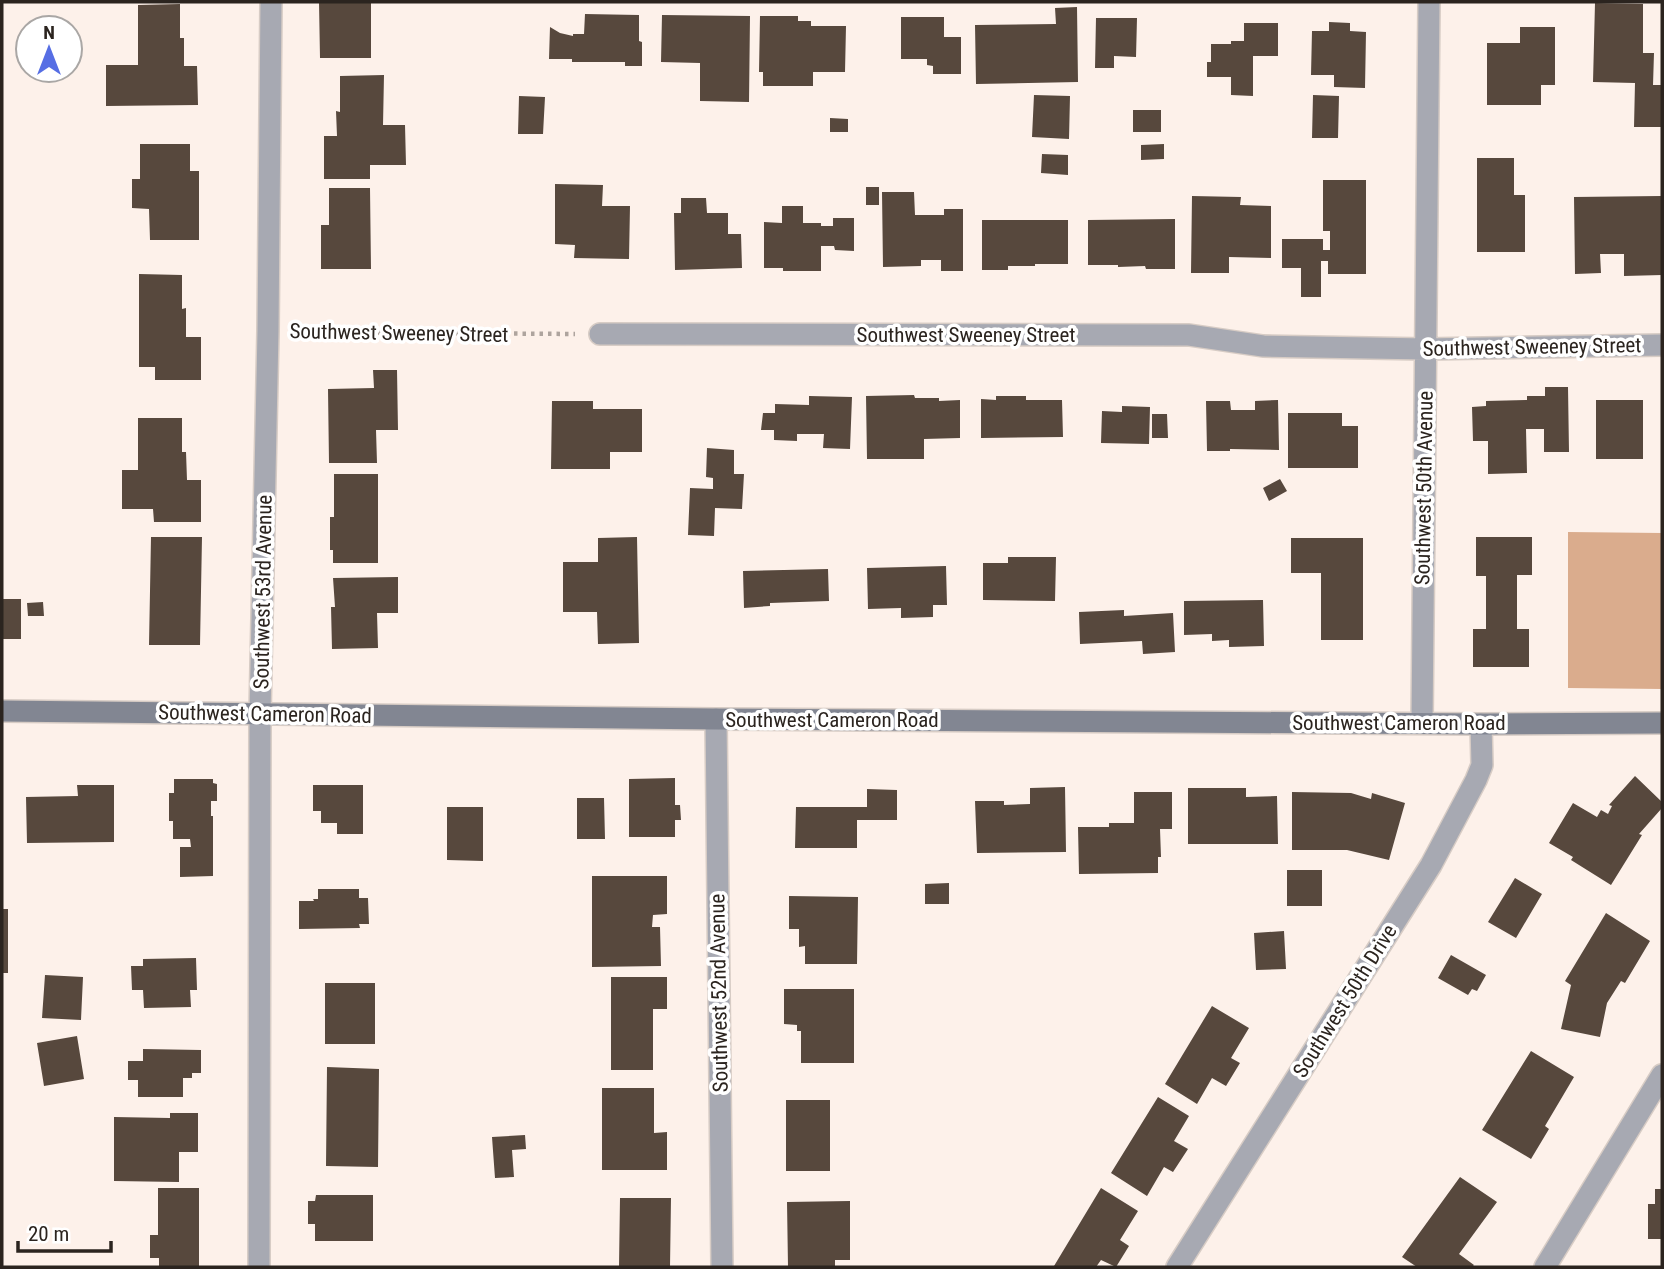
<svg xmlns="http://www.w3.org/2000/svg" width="1664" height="1269" viewBox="0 0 1664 1269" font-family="'Roboto Condensed',sans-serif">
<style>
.forest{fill:#daac8d}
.building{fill:#57483d}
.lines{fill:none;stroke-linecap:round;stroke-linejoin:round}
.street-casing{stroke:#d7ccc5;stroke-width:24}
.secondary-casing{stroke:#d7ccc5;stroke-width:24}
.path{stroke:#aea49e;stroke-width:4.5;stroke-dasharray:3.5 5;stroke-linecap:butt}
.street{stroke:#a7a9b2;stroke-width:21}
.secondary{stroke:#828692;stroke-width:21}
.labels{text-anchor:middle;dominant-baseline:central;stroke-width:7;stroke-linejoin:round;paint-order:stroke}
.street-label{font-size:21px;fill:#2b241f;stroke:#fff}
</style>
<rect width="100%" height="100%" fill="#fdf1ea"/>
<path class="forest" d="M1568,532l94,1v156l-94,-1z"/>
<path class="building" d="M319,2h52v56h-51z
M1595,3l48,1v49h11l-1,32h9v42h-28l1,-44 -42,-1z
M180,4v34h4v28h13l1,39 -92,1v-41h32v-60z
M1077,7l1,75 -102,2 -1,-59 81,-1 -1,-16z
M585,14l54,1v26l3,1v24h-17v-4h-53v-3h-23l1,-32 10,6 13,3v-2h11z
M662,15l88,1 -1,86 -49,-1v-38l-39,-1z
M760,16h38v5h13v5h35l-1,46h-32v14h-50v-14h-4z
M901,17h43v20h17v37h-28v-8l-6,-1v-6h-26z
M1096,18h41l-1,39 -22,-1v12h-19z
M1329,22l21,1v8l16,1 -1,56 -31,-1v-12h-23l1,-44h17z
M1244,23h34v33h-25v40l-22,-1v-18h-24v-15h4v-18h20v-3h13z
M1520,27h35v58h-14v20h-54v-62h33z
M384,75l-1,50h22l1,40h-36v14h-46v-43h13l-1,-25 4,1v-36z
M1034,95l36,1 -1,43 -37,-2z
M1313,95l26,1 -1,42h-26z
M519,96l26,1 -2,37h-25z
M1133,110h28v22h-28z
M830,118l18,1v13h-18z
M140,144h50v27h9v69h-49l-1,-31 -17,-1v-29h8z
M1164,144v15l-23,1v-15z
M1042,154l26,1v20l-27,-2z
M1477,158h37v37h11v57h-48z
M1323,180h43v94h-38v-13h-7v36h-20v-29h-19v-29h41v11h7v-19h-7z
M555,184l48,1 -1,21h28l-1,53 -55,-1 1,-13 -20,-1z
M866,187h13v18h-13z
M329,188h41l1,81h-50v-44h8z
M882,192h32l1,23h29v-6h19v62h-22v-11h-20v6l-38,1z
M1192,196l49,1 -1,8 31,1v52l-42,-1v16h-38z
M1661,196l1,79 -38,1v-22h-24l1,19 -26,1 -1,-77z
M681,198h25l1,15h21v21h13l1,34 -67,2 -1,-57h7z
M782,206h21v17h18v3h12v-8h21v33l-19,-1 -1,-4h-13v25h-38v-3h-19v-46l18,1z
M1175,219v50h-29l-1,-3 -27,1v-2h-30v-45z
M982,220h86v44h-33v2h-27v4h-26z
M139,274l43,1v34l4,-1v29h15v43h-46v-13h-16z
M373,370h24l1,60h-22l1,33h-48l-1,-74 46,-1z
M1545,387h23l1,65h-25v-23h-18l1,44 -39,1v-33h-15l-1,-34 14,-1v-5l41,-1v-4h18z
M914,395l1,3h24v3l21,-1v38l-36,1v20h-57l-1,-63z
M809,396l43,1 -2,52 -27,-1 1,-14h-27v7l-23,-1v-10h-13l2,-17h12v-9l34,1z
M996,396h30v4h36l1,37 -82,1v-39l15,1z
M1278,400l1,50 -49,-1v2h-23l-1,-50h24l1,9h24v-9z
M1596,400h47v59h-47z
M552,401h41v8h49v43h-32v17h-59z
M1122,406l28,1 -1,37 -48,-1 1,-32 20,1z
M1288,413h54v13h16v42h-70z
M1152,414h15l1,24h-16z
M138,418h44v34h4l1,28h14v42h-47l-1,-13h-31v-39h16z
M707,448l27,2v24h10l-2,35 -27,-1 -1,28 -26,-1 2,-47 23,1v-11l-7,-1z
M334,474h44v89h-45v-13h-3v-33h4z
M1280,479l7,12 -18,10 -6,-13z
M151,537h51l-2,108h-51z
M637,537l2,106 -41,1 -1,-32h-34v-50h35v-24z
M1476,537h56v38h-15v54h12v38h-56v-38h13v-53h-10z
M1291,538h72v102h-42v-67h-30z
M1008,557h48l-1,44 -72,-1v-37h25z
M946,566l1,39h-14v12l-32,1v-10l-33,1 -1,-41z
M828,569l1,32 -59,2v3l-26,2 -1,-37z
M398,577v36h-21l1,35 -46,1 -1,-42h4l-2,-29z
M2,599h19v40h-19z
M1263,600l1,46 -35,1v-7l-17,1v-7l-28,1v-34z
M43,602l1,14h-16l-1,-13z
M1124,610v6l49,-3 2,39 -32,2 -1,-13 -62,3 -1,-32z
M1635,776l27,26v6l-23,26 3,1 -31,50 -40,-25 2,-3 -24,-14 24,-40 24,14 4,-7 7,4 4,-8 -3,-1z
M675,778v27h5l1,15h-6v17h-46v-58z
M174,779h39v4l4,1v17h-6v15h2v60l-33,1v-30h11l-1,-8h-17v-18h-4v-28h5z
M77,785h37v57l-87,1 -1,-46 52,-1z
M313,785h50v49h-26v-11h-16v-12h-8z
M1065,787l1,65 -89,1 -2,-52h29v4l26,-1v-16z
M1188,788h58v9l31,-1 1,48h-90z
M867,789l30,1v30h-40v28h-62l1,-41h71z
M1134,792h38v37h-12l1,28h-3v16l-79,1 -1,-47h31v-4h25z
M1292,792l59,1 20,6 1,-6 33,10 -16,57 -42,-10h-55z
M577,798h27l1,41h-28z
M447,807h36v54l-36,-1z
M1287,870h35v36h-35z
M592,876h75v38l-14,1 -1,12h8l1,39 -69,1z
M1515,878l27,16 -26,44 -28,-16z
M949,883v21h-24v-20z
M318,889h41v9h9l1,26h-10l1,4 -61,1v-28h15l-1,-2h5z
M789,896l69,1 -1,67h-52v-18l-6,1v-18h-10z
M2,909h6v64h-6z
M1606,913l44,28 -25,42 -4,-2 -14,22 -7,34 -39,-8 10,-44 -6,-4z
M1284,931l2,38 -30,1 -2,-37z
M1451,955l35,20 -9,16 -5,-2 -4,6 -30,-17z
M196,958l1,32h-7l1,17 -47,1 -1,-18h-11l-1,-24h12v-7z
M45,975l38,2 -2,43 -39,-2z
M611,977h56v32h-14v61h-42z
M325,983h50v61h-50z
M784,989h70v74h-53v-32h-4v-6l-13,-1z
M1212,1006l37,22 -18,30 9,5 -14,23 -14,-8 -15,26 -32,-20z
M77,1036l7,43 -40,7 -7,-43z
M143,1049l58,1v23h-9v5h-9v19h-45v-17h-10v-19h15z
M1531,1051l43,26 -29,49 4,3 -18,30 -49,-29z
M327,1067l52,2 -1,98 -52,-1z
M602,1088h52v45l13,-1v38h-65z
M1158,1097l31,19 -15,25 14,8 -15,23 -9,-5 -17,29 -36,-23z
M786,1100h44v71h-44z
M170,1113h28v39h-19v30l-65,-1v-64l56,1z
M525,1135l1,14 -14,1 2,27 -19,1 -3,-41z
M1460,1177l37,25 -38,52 15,11 -2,2h-55l-15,-10z
M158,1188h41v79h-40v-9h-9v-23h8z
M1101,1188l37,23 -18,29 9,6 -13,21 -15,-7 -5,7h-40l-2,-1z
M1655,1189h7v50h-14v-35h7z
M316,1195h57v46h-58v-17h-7v-23h7z
M620,1198h51l-1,69h-51z
M850,1201v59h-15v7h-47l-1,-65z"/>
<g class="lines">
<g class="street-casing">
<path id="street" d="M600,334l589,1 74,11 163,3 236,-4
M716,719l6,548
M1422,723l7,-721
M259,1267l1,-553 8,-383 3,-329
M1177,1267l254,-402 45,-85 6,-15 -1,-41
M1545,1267l117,-192"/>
</g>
<g class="secondary-casing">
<path id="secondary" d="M2,711l714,8 765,5 181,-1"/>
</g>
<path class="path" d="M293,332l282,2"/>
<use href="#street" class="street"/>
<use href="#secondary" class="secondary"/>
</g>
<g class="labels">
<g class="street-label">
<text transform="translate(399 333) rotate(1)">Southwest Sweeney Street</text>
<text x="966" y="335">Southwest Sweeney Street</text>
<text transform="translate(1532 347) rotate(-1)">Southwest Sweeney Street</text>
<text transform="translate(1424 488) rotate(-89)">Southwest 50th Avenue</text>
<text transform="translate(263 592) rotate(-89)">Southwest 53rd Avenue</text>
<text transform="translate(265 714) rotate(1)">Southwest Cameron Road</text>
<text x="832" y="720">Southwest Cameron Road</text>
<text x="1399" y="723">Southwest Cameron Road</text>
<text transform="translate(719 993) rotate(-91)">Southwest 52nd Avenue</text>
<text transform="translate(1345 1001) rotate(-58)">Southwest 50th Drive</text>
</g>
</g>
<rect width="1664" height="1269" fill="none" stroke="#2b241f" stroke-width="7"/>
<g transform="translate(49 49)"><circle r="33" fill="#ffffff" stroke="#aaa7a5" stroke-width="2"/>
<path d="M0-5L12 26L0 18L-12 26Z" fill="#566ee4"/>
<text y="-10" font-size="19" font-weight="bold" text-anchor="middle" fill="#2b241f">N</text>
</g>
<path d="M18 1241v10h93v-10" fill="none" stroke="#2b241f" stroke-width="3.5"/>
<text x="28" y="1241" font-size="21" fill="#2b241f" stroke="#ffffff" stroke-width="5" paint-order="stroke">20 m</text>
</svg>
